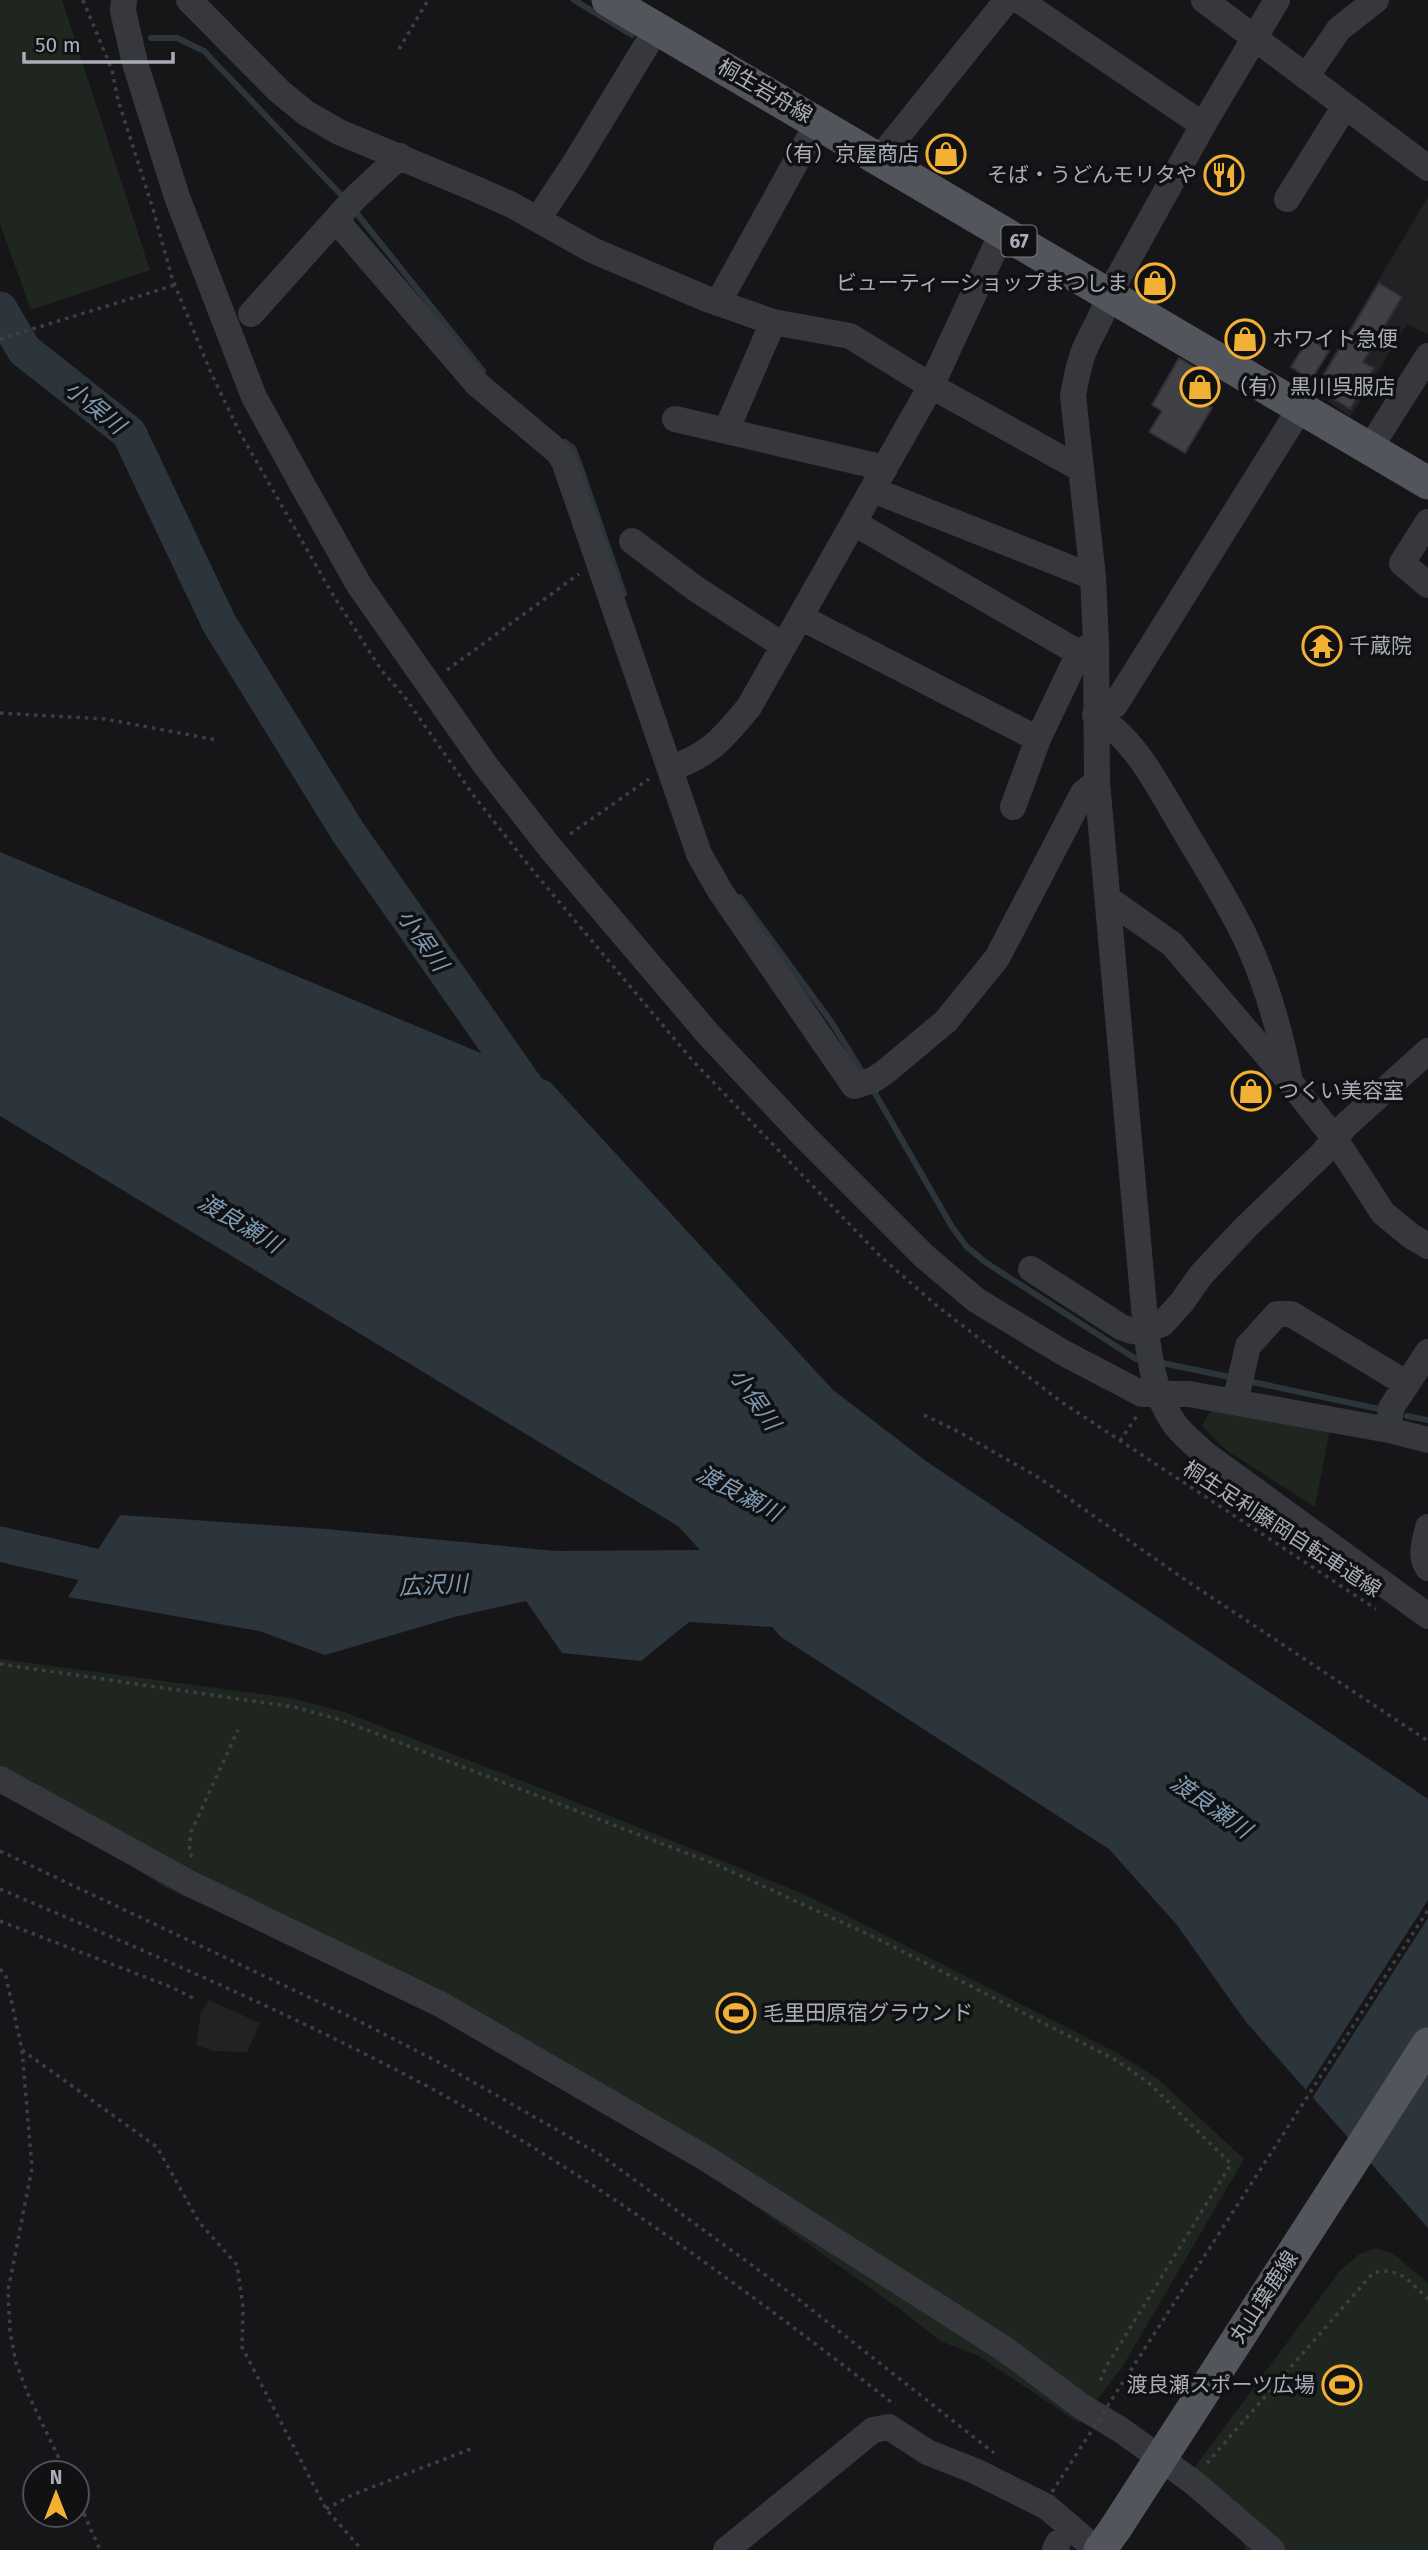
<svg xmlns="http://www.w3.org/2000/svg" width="1428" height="2550" viewBox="0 0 1428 2550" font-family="'Fira Sans','Noto Sans JP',sans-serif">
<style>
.built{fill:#222225}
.green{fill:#1e261f}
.water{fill:#2c353c}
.pier{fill:#161618}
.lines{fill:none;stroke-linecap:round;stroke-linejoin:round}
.stream{stroke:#2c353c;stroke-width:6}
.river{stroke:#2c353c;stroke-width:35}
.building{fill:#404145;stroke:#303034;stroke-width:2}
.path{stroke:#3d3f44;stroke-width:3.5;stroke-dasharray:3.5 5;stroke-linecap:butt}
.minor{stroke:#37383d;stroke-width:26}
.major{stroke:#53555c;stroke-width:33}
.path-bridge{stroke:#3d3f44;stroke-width:3.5;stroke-dasharray:3.5 5;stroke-linecap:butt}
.major-bridge{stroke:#53555c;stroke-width:33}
.labels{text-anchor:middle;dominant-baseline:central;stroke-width:7;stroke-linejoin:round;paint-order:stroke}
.shield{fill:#111113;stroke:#7b7e86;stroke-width:2}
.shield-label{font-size:19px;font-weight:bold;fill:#a8adb8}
.street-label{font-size:21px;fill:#a8adb8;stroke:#111113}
.poi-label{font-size:21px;fill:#a8adb8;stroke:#111113;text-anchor:start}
.water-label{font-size:23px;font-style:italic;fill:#7f9bb3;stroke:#111113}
</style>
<rect width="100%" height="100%" fill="#161618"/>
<path class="built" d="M1428,197v136l-1,1 -20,-10 -57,93 -37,-27z
M209,2000l51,23 -13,29 -34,-1 -17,-6 5,-32z"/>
<path class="green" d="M0,0h62l88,270 -119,40 -31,-86z
M1222,1406l108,23 -15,78 -89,-57 -24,-24 7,-13z
M0,1659l291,39 53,14 212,82 250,101 313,159 38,24 87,81 -121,207 -44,57 -100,-67 -39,-15 -39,-31 -176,-125 -228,-137 -129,-69 -202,-91 -90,-57 -76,-42z
M1375,2248l18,6 35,29v267h-183l-2,-11 -63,-52 160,-216 18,-16z"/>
<path class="water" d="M0,852l550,230 283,308 93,71 502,338v429l-182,-206 -69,-97 -68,-76 -328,-212 -9,-10 -83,-5 -48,39 -79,-8 -36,-52 -72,16 -129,38 -66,-24 -191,-34 52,-82 206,14 230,22 144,-1 -22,-24 -678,-410z"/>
<path class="pier" d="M1428,1900v18l-117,182 -7,-7z"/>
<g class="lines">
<path class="stream" d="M574,0l58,35
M151,38h26l27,13 141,148
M354,210l129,161
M565,442l8,6 6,15 45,131
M740,897l92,126 31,50
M872,1088l80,139 14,19 19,16 151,97
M1162,1363l68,14
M1248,1381l131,28
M1407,1416l21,4"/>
<path class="river" d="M0,309l24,41 105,83 90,190 129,209 191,273
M0,1544l134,31"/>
</g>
<path class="building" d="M1379,283l23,14 -39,65 11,6 -24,41 -34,-21z
M1309,338l20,13 -18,29 -20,-13z
M1179,358l37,22 -14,23 10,5 -27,45 -36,-21 13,-21 -10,-6z"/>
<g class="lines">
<path class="path" d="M83,0l29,70 6,30 35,109 19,69 39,95 28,58 94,164 49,76 22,25 70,100 55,70 163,194 188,196 56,49 124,96 316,208
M399,49l29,-49
M0,339l175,-54
M447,670l132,-96
M0,713l105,6 112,21
M570,834l79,-55
M924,1415l35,17 82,47 143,100 244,162
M1120,1441l18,-27
M0,1664l294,43 47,13 374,144 161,74 240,122 33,23 82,81 -125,203 -7,17
M0,1851l353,167 87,45 159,91 194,141 201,158
M192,1857l-3,-5 2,-20 47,-102
M0,1889c143,61 286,122 423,195 168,90 322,205 472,321
M0,1921l171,66 22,11
M0,1969l6,8 16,73 10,118 -24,123 2,40 6,32 12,31 38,79
M22,2050l135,97 42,75 38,43 6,42 -1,40 84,162 36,41
M1207,2463l166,-190c27,-7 37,9 55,26
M77,2498l23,52
M326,2509l26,-14 121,-47"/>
<path class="minor" d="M124,0l-1,11 12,52 42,134 77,200 49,89 56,99 127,181 65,83 158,186 93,99 122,122 52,44 86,52 80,42h47l200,36 39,10
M189,0l90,91 27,22 33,19 137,57 36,16 80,45 115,49 66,23 77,14 81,50 148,82
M1019,0l184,125
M1204,0l224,168
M1277,0l-74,125 -94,169c-5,22 -17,37 -25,57 -6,15 -8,29 -11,45l20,181 3,65 1,140 49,548c4,32 9,66 28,93 8,12 21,21 31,31l223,162
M1306,77l33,-48 37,-29
M880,158l127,-158
M1287,199l58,-93
M538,219l37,-56 82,-135
M336,220l141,164 81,68 6,9 135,393 21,37 134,195 19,-6 12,-8 61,-51 51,-63 86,-165 14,-11
M718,303l100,-181
M251,314l105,-117 44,-41
M675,419l210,49
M726,431l47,-109
M1370,448l58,-92
M873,490l220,87
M1428,522l-26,41 26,22
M854,523l225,130
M632,541l64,48 88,57
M800,617l238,122
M1095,715c40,24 61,68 85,108 22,38 47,76 66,116 20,43 35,96 44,142
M1095,715l20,-10 186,-298
M670,769c41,-15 51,-29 79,-62l182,-321 72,-155
M1013,807l25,-68 41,-86 14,-9
M1108,899l64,45 118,138 45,57 48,74 28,23 17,10
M1031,1269l90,58 11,4 14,-1 16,-6 20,-22 19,-27 44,-47 77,-74 23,-28 83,-75
M1235,1402l13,-56 29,-32h14l116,70
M1389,1430l2,-22 37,-56
M1428,1527c-3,15 -9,28 0,41
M0,1779l189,104 251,121 267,155 296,189 78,58 40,24 72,52 79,68
M726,2550l147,-120 16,-3 38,25 48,19 72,36 50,43
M1055,2550l3,-7"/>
<path class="major" d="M608,0l820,483
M1100,2550l15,-21"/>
<path class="path-bridge" d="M1052,2492l376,-582"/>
<path class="major-bridge" d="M1115,2529l313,-485"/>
</g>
<defs>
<g id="shop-ring" transform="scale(2.0125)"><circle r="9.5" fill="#111113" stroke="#f2b134" stroke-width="1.5"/><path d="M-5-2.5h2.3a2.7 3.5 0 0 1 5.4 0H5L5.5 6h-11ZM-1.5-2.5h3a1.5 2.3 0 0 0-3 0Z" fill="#f2b134"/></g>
<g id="restaurant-ring" transform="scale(2.0125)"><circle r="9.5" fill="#111113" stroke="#f2b134" stroke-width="1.5"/><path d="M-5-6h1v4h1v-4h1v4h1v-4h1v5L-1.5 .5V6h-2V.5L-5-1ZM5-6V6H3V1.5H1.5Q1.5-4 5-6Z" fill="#f2b134"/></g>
<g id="temple-ring" transform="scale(2.0125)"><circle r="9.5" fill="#111113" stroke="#f2b134" stroke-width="1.5"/><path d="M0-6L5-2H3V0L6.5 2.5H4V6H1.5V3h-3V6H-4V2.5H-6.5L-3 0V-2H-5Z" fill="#f2b134"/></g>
<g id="stadium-ring" transform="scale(2.0125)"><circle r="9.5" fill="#111113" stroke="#f2b134" stroke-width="1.5"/><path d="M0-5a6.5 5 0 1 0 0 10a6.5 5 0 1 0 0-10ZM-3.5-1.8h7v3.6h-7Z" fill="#f2b134"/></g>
</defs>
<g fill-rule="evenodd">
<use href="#shop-ring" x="946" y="154"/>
<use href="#restaurant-ring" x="1224" y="175"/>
<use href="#shop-ring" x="1155" y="283"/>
<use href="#shop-ring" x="1245" y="339"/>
<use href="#shop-ring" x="1200" y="387"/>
<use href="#temple-ring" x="1322" y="646"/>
<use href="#shop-ring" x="1251" y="1091"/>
<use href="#stadium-ring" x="736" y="2013"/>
<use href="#stadium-ring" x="1342" y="2385"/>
</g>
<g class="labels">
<rect class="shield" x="1001.5" y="225.5" width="35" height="31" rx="5"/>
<g class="shield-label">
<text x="1019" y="241">67</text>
</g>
<g class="street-label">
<text transform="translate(765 91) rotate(30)">桐生岩舟線</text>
<text transform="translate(1282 1529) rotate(33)">桐生足利藤岡自転車道線</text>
<text transform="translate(1264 2297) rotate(-57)">丸山葉鹿線</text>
</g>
<g class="poi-label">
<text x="919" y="154" text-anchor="end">（有）京屋商店</text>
<text x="1197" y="175" text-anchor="end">そば・うどんモリタや</text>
<text x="1128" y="283" text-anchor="end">ビューティーショップまつしま</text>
<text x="1272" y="339">ホワイト急便</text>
<text x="1227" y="387">（有）黒川呉服店</text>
<text x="1349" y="646">千蔵院</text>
<text x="1278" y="1091">つくい美容室</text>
<text x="763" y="2013">毛里田原宿グラウンド</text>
<text x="1315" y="2385" text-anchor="end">渡良瀬スポーツ広場</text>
</g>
<g class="water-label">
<text transform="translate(95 407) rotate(39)">小俣川</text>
<text transform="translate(423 940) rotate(55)">小俣川</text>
<text transform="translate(240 1223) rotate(31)">渡良瀬川</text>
<text transform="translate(755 1399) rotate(55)">小俣川</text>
<text transform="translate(739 1493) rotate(28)">渡良瀬川</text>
<text transform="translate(433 1585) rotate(-3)">広沢川</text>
<text transform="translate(1211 1806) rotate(35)">渡良瀬川</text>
</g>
</g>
<g transform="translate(56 2494)"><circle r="33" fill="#111113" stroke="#4d4f55" stroke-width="2"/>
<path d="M0-5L12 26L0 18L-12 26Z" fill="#f2b134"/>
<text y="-10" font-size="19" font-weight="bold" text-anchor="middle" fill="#a8adb8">N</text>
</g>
<path d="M24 52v10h149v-10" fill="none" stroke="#a8adb8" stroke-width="3.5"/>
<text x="35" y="52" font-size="21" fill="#a8adb8" stroke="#111113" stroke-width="5" paint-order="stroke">50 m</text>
</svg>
